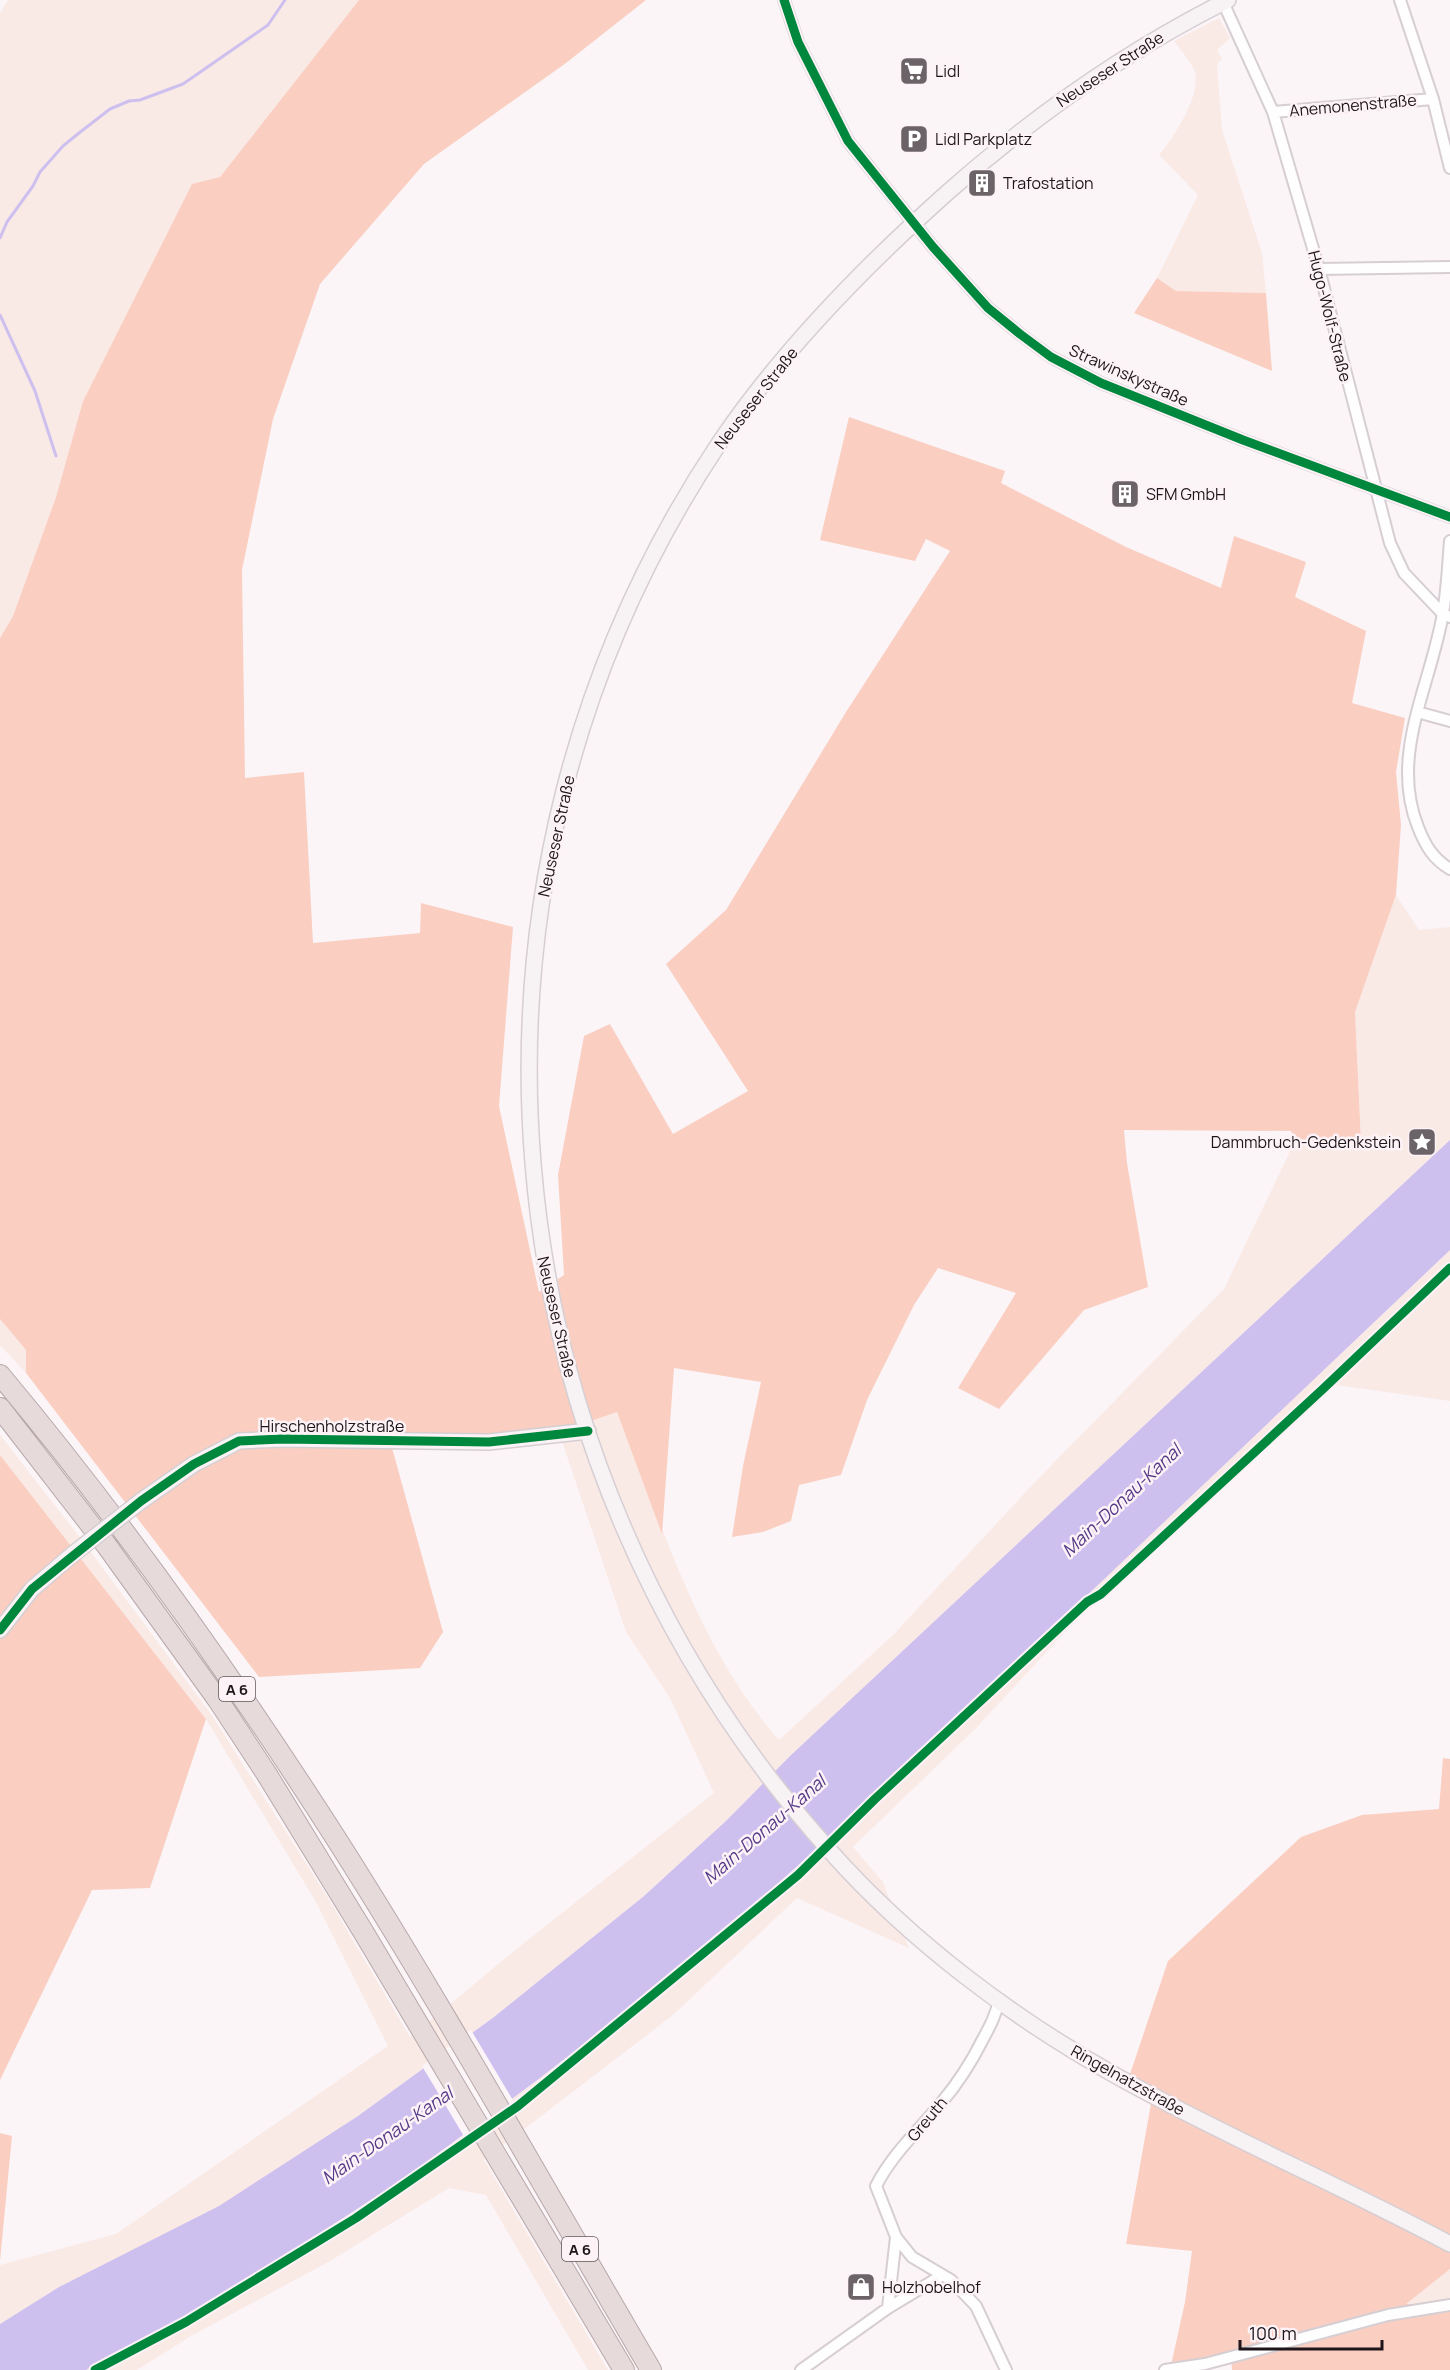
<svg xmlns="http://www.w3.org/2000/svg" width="1450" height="2370" viewBox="0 0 1450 2370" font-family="Manrope,sans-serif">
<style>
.green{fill:#faeae6}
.forest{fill:#facfc2}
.water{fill:#cec0ee}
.pier{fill:#fbf5f8}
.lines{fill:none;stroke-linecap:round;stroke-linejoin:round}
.stream{stroke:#cec0ee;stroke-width:3}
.street-casing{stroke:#d6ced2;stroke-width:14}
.secondary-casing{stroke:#d6ced2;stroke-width:18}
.highway-casing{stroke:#b8a8ab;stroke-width:22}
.street{stroke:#fefefe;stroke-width:10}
.secondary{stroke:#f7f3f4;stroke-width:15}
.highway{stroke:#e6dadb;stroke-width:20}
.secondary-bridge-casing{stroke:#d6ced2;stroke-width:18;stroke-linecap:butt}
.secondary-bridge{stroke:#f7f3f4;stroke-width:15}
.cycleway-casing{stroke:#fdf3f7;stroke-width:13}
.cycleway{stroke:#00873e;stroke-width:9}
.labels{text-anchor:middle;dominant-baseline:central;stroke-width:5;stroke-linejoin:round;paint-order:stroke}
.shield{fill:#fdf3f7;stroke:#60585c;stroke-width:1.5}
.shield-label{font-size:15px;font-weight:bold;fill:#1d1519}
.street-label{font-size:16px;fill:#1d1519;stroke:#fdf3f7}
.poi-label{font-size:16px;fill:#1d1519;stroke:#fdf3f7;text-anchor:start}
.water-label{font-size:18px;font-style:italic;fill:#573b88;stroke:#fdf3f7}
</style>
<rect width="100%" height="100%" fill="#fbf5f8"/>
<path class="green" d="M8,0h351l-139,177 -28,8 -109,216 -27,96 -43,119 -13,22v-625z
M1219,18l11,20 -13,12 5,9 -5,5 5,66 40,123 4,40 -90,-2 -19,-13 41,-83 -39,-40c14,-16 42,-59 36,-83 -3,-10 -15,-22 -21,-31z
M1396,895l23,35 31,-3v213l-660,616 -63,64 -83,76 -150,121 -136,99 -139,91 -160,80 -59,37v-59l116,-31 272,-188 -72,-144 -110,-183 -206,-264v-20l82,105 129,174 117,184 82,139 109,-90 195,-154 -44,-95 -44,-66 -67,-200 58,-20c46,113 80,235 162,328l115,-106 142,-153 188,-192 71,-148h66l-6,-129z
M1450,1250v151l-121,-17 -264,248 -89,96 -123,119 30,35 26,66 -112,-50 -124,117 -189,145 124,210h-20l-102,-175 -37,-7 -119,73 -139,75 -54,34h-51l40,-20 133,-77 147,-96 134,-99 155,-120 196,-176z
M0,1319l26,31v23l-26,-28z
M1450,2269v37l-45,-2z"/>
<path class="forest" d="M359,0h287l-80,63 -142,101 -104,120 -47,135 -31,151 3,208 59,-6 9,171 107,-10 1,-30 92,24 -14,179 40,186 25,-17 -6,-100 26,-139 26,-12 63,110 75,-43 -82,-127 60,-54 120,-198 104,-161 -24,-12 -11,22 -95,-21 29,-123 156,54 -4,12 125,64 95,41 13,-52 72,26 -11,35 71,34 -14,72 53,15 -9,54 5,53 -5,70 -41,117 6,129h-66l-4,-10 -167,-1 3,33 21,124 -64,23 -85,99 -41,-21 58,-95 -78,-25 -24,37 -47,95 -26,75 -42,10 -8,36 -28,11 -31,5 11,-71 18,-84 -87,-14 -12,166 -45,-122 -58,20 -70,7 -100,-2 54,195 -23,36 -161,9 -233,-304v-23l-26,-31v-681l13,-22 43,-119 27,-96 109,-217 28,-7z
M1157,278l19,13 90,2 6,78 -138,-58z
M0,1455l206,264 -56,169 -58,2 -92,190z
M1443,1758l7,1v510l-44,35 44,2v64h-218l-1,-13 -61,13 15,-68 7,-51 -66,-7 26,-146 -25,-15 41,-122 133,-124 61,-22 77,-6z
M0,2133l12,3 -12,125z"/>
<path class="water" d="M1450,1140v110l-559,532 -196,176 -155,120 -134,99 -147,96 -133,77 -40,20h-86v-46l59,-37 160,-81 139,-90 136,-99 150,-121 83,-76 63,-64z"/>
<path class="pier" d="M471,2030l43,72 -49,36 -43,-72z"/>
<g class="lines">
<path class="stream" d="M0,238l7,-16 26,-36 7,-14 23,-26 16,-13 31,-24 19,-8 11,-1 43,-16 85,-59 17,-25
M0,315l35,76 21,65"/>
<g class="street-casing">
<path id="street" d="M784,0l14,42 50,99 85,106 55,61 32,26 31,23 50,26 142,57 207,77
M1222,0l51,112 46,157 71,274 14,30 39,41 7,3
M1400,0l33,99 17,69
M1273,112l160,-13
M1319,269l131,-2
M1450,541c-2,24 -3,49 -7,72 -12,72 -54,142 -25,214 7,18 15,32 32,42
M1417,712l33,9
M999,2000c-3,15 -9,26 -16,39 -11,22 -25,44 -41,63 -22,27 -50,52 -66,84l20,51 16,20 39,23 25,26 30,64
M888,2308l8,-71
M801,2370l87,-62 53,-32
M1165,2370l40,-6 183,-49 62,-10"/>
</g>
<g class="secondary-casing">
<path id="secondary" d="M1228,0c-102,51 -194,116 -280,192 -83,74 -165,157 -228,250 -295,440 -240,1018 110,1409 81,91 184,168 290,227 108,60 222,108 330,166
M141,1501l53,-37 45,-23 43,-2 207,3 99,-11
M0,1630l32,-41 41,-35"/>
</g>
<g class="highway-casing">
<path id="highway" d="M0,1375c123,147 234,304 337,465 110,173 210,353 314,530
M0,1408l107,138 111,154 48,73 98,160 260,437"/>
</g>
<use href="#street" class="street"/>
<use href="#secondary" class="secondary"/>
<use href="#highway" class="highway"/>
<g class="secondary-bridge-casing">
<path id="secondary-bridge" d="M73,1554l68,-53"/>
</g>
<use href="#secondary-bridge" class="secondary-bridge"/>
<g class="cycleway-casing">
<path id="cycleway" d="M784,0l14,42 50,99 85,106 55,61 32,26 31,23 50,26 142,57 207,77
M0,1630l32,-41 109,-88 53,-37 45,-23 43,-2 207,3 99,-11
M95,2370l91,-48 170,-104 162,-112 280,-231 77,-76 212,-197 14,-8 223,-206 126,-120"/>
</g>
<use href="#cycleway" class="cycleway"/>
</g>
<defs>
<g id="supermarket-square" transform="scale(1.5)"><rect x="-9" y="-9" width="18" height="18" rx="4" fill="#6b6367" stroke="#fdf3f7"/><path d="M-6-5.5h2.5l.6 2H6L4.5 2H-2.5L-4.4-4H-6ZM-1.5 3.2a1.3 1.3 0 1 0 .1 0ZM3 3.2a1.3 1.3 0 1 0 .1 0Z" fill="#fff"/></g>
<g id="parking-square" transform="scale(1.5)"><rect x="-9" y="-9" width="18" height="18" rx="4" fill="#6b6367" stroke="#fdf3f7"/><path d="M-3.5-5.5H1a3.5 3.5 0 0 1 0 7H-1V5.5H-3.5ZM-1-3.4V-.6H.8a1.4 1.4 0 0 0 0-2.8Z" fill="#fff"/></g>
<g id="building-square" transform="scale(1.5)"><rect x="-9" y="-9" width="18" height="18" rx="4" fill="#6b6367" stroke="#fdf3f7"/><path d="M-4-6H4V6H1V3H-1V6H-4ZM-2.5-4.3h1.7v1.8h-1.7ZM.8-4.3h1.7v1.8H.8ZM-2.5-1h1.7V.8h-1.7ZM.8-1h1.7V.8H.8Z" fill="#fff"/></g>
<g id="sight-square" transform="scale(1.5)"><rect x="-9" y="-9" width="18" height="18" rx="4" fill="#6b6367" stroke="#fdf3f7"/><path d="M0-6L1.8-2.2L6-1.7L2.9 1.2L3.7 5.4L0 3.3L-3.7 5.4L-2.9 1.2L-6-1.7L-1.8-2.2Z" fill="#fff"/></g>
<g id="shop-square" transform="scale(1.5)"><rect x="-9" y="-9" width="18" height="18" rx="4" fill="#6b6367" stroke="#fdf3f7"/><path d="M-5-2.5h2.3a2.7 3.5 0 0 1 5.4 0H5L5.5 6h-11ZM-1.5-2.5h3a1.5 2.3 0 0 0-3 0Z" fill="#fff"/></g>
</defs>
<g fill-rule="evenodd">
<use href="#supermarket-square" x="914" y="71"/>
<use href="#parking-square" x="914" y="139"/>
<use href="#building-square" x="982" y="183"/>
<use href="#building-square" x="1125" y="494"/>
<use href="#sight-square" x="1422" y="1142"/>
<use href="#shop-square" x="861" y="2287"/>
</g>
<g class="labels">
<g class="shield">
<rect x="219" y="1677" width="36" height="24" rx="4.5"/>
<rect x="562" y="2237" width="36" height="24" rx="4.5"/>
</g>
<g class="shield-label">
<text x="237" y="1689">A 6</text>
<text x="580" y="2249">A 6</text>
</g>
<g class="street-label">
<text transform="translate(1110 69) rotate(-33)">Neuseser Straße</text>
<text transform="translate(1353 105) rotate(-5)">Anemonenstraße</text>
<text transform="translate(1330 316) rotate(76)">Hugo-Wolf-Straße</text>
<text transform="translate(1129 375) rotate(24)">Strawinskystraße</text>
<text transform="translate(756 398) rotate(-52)">Neuseser Straße</text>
<text transform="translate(556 836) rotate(-78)">Neuseser Straße</text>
<text transform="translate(557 1317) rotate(77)">Neuseser Straße</text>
<text x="332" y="1426">Hirschenholzstraße</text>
<text transform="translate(1128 2080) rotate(29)">Ringelnatzstraße</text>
<text transform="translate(927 2119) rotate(-50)">Greuth</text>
</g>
<g class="poi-label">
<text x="935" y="71">Lidl</text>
<text x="935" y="139">Lidl Parkplatz</text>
<text x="1003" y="183">Trafostation</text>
<text x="1146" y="494">SFM GmbH</text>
<text x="1401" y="1142" text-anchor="end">Dammbruch-Gedenkstein</text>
<text x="882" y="2287">Holzhobelhof</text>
</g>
<g class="water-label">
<text transform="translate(1121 1500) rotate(-43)">Main-Donau-Kanal</text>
<text transform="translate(764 1829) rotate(-41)">Main-Donau-Kanal</text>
<text transform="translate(387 2135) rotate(-35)">Main-Donau-Kanal</text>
</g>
</g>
<path d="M1240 2340v9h142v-9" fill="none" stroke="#1d1519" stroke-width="3"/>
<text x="1249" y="2340" font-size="18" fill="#1d1519" stroke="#fdf3f7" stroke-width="4.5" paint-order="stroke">100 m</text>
</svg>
